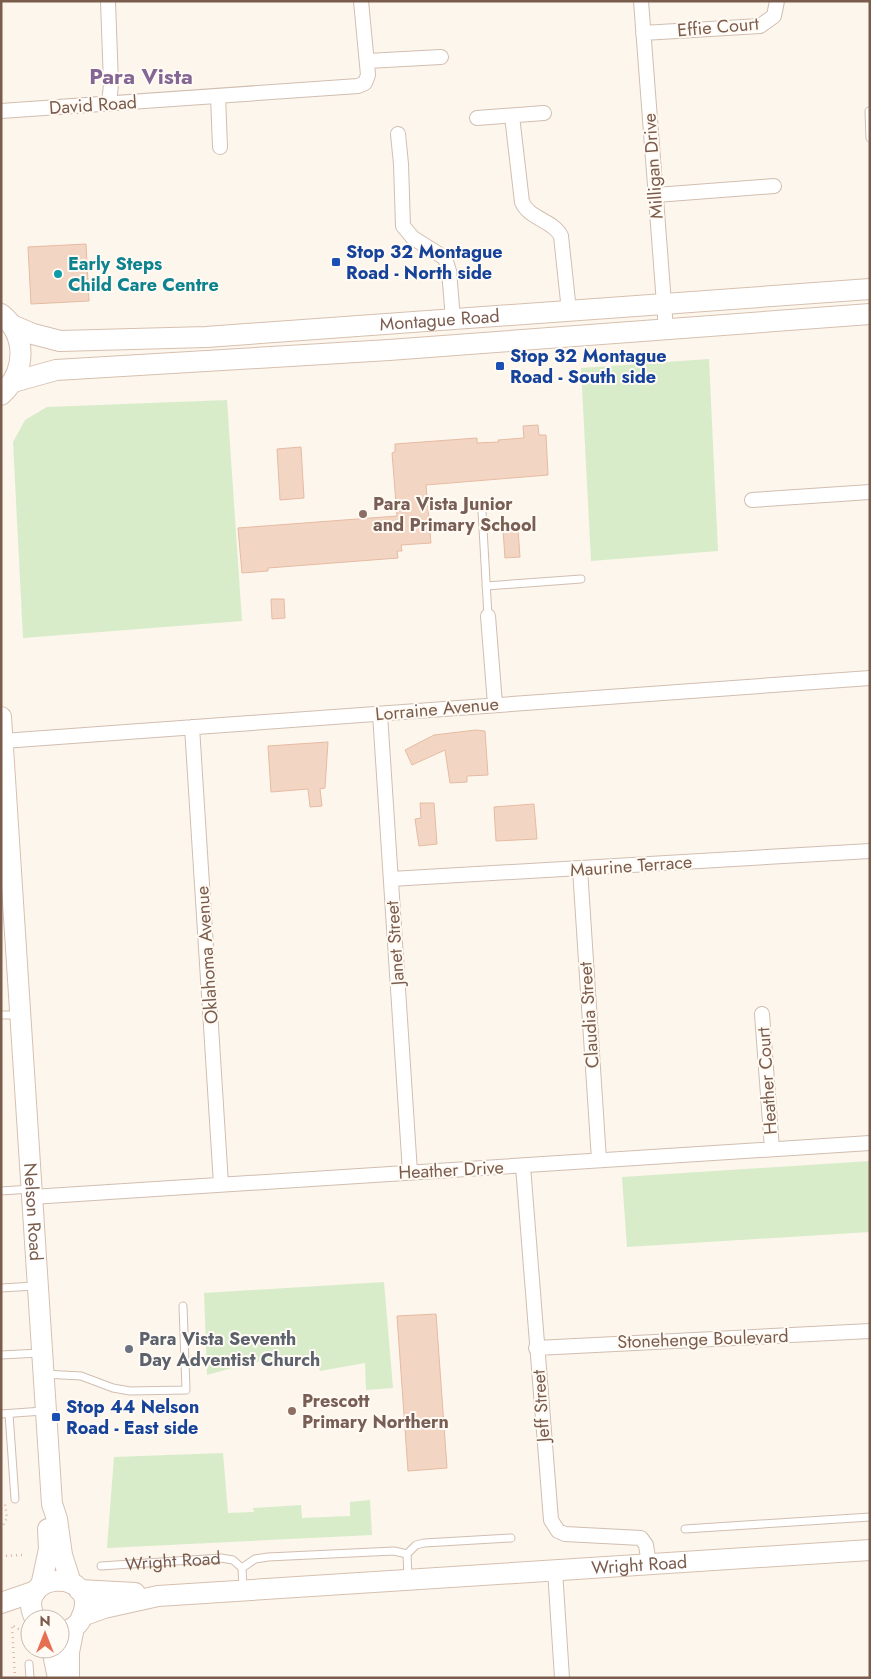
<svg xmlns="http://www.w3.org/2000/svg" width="871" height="1679" viewBox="0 0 871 1679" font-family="Jost,sans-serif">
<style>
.green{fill:#d8ecc9}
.building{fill:#f3d5c3;stroke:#e6bba3}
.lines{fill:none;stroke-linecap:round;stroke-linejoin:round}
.lane-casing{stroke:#d1beb0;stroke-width:9}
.street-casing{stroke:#d1beb0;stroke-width:16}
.secondary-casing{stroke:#d6c0b0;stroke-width:22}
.path{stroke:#d9b8a5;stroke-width:2.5;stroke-dasharray:1 4;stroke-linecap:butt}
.lane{stroke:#fff;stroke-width:7}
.street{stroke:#fff;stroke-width:14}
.secondary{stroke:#fff;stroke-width:20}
.transit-dot{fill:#1a4fb4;stroke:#fffaf3;stroke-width:2}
.culture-dot{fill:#0f9aa8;stroke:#fffaf3;stroke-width:2}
.education-dot{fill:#8d6e63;stroke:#fffaf3;stroke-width:2}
.worship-dot{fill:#6b7280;stroke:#fffaf3;stroke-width:2}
.labels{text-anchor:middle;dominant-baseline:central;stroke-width:4;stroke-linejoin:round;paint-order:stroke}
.street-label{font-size:18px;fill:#7a5c4d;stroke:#fffaf3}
.transit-label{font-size:18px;font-weight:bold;fill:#164399;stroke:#fffaf3;text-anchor:start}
.culture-label{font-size:18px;font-weight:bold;fill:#0d838f;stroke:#fffaf3;text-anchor:start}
.education-label{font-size:18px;font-weight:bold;fill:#785e54;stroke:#fffaf3;text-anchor:start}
.worship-label{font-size:18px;font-weight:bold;fill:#5b616d;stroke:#fffaf3;text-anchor:start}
.district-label{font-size:22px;font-weight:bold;fill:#846695;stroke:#fffaf3}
</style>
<rect width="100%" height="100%" fill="#fdf6ec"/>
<path class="green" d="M709,359l9,192 -127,10 -10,-193z
M227,400l15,221 -219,17 -10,-196 12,-22 22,-13z
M870,1161v71l-243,15 -5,-70z
M384,1282l9,106 -27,2 -1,-27 -45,8 -2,-9 -31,-3 -34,3 -46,13 -3,-82z
M223,1453l5,60 26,-1 -1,-4 48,-3 1,13 48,-2v-14l20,-2 2,35 -265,13 7,-91z"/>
<path class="building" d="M86,244l3,57 -58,3 -3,-57z
M538,425l1,10h7l2,40 -122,10 5,58 -30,2 1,6h-5l1,7 -130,10v3l-26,2 -4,-45 159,-12 -5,-63 3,-1v-8l82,-6v5l22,-1 -1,-2 26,-2 -1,-12z
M301,447l3,51 -24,2 -3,-51z
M518,529l2,28 -15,1 -2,-28z
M271,599h13l1,19 -13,1z
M476,730l9,1 3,44 -21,1v6l-17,1 -5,-33 -33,15 -7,-15 29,-15z
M328,742l-3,46 -5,1 2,17 -12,1 -2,-18 -37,3 -3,-46z
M420,803h14l3,41 -18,2 -4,-27 6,-1z
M534,804l3,35 -41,2 -2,-34z
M436,1314l11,154 -39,3 -11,-155z"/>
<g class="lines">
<g class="lane-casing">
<g id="lane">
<path d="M869,111l1,27"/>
<path d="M482,511l6,105"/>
<path d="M486,586l95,-7"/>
<path d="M1,1015h19"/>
<path d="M1,1191l30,-2"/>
<path d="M1,1288l34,-2"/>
<path d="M1,1355l39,-2"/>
<path d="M44,1374l37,2 32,12 17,3 56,-1 -3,-84"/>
<path d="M1,1414l42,-3"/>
<path d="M9,1414l6,85"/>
<path d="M685,1529l185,-12"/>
<path d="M407,1554l9,-9 8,-2 87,-5"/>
<path id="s1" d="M101,1566l120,-8 12,2 9,8"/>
<path d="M243,1589l-1,-21 13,-9 13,-2 126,-6 13,3 1,24"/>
<path d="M29,1664l1,14"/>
</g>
</g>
<g class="street-casing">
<path id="street" d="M108,1l3,83 -2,20
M641,1l25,329
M643,33l117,-7 14,-10 3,-15
M367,61l74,-4
M218,96l2,51
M1,111l357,-25 7,-3 3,-8 -7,-74
M512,116l10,86c7,17 31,18 39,34l8,75
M477,118l67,-5
M398,134l3,30 2,62 10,12 32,20 4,13 4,48
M656,195l118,-9
M752,500l118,-8
M488,616l7,88
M380,714l30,458
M192,727l29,457
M3,741l867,-63
M580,869l19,291
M391,879l479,-28
M762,1014l10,135
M523,1166l28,354 7,11 7,3 76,4 5,7 3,19
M32,1197l838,-54
M536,1348l334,-17
M555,1570l7,108"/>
</g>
<g class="secondary-casing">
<g id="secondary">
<path d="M1,314c27,22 25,58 0,81"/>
<path id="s2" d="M12,325l21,9 27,7 146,-4 664,-48"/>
<path d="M13,382l43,-12 333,-20 481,-36"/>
<path id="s3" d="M1,717l51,787 5,15 5,36 9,28"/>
<path d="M41,1586l8,-37 -1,-20"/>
<path d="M79,1590l56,3"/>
<path d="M1,1603l35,-12"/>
<path id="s4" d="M82,1616l22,-8 54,-12 712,-46"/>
<path d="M35,1619c-23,-48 64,-52 48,-5 -3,11 -12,17 -23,18"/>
<path d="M52,1649l6,29"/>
<path d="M69,1678v-26l5,-25"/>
</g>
</g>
<path class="path" d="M1,1529l6,-11 -2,-14
M1,1556l21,-1
M15,1678l-3,-53 10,6"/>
<use href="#lane" class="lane"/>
<use href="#street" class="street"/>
<use href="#secondary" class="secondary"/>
</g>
<g class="transit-dot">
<rect x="331" y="257" width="10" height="10" rx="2.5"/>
<rect x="495" y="361" width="10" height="10" rx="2.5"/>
<rect x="51" y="1412" width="10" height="10" rx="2.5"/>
</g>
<circle class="culture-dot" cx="58" cy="274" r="5"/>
<g class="education-dot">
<circle cx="363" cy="514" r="5"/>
<circle cx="292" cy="1411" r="5"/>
</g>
<circle class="worship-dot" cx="129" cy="1349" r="5"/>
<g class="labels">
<g class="street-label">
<text transform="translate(718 27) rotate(-5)">Effie Court</text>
<text transform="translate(93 105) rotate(-4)">David Road</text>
<text transform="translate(653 166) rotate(-94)">Milligan Drive</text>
<text stroke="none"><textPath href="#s2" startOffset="431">Montague Road</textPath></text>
<text transform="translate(437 709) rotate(-5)">Lorraine Avenue</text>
<text transform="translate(631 866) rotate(-4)">Maurine Terrace</text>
<text transform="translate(395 943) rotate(-94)">Janet Street</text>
<text transform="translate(207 955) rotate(-94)">Oklahoma Avenue</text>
<text transform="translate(589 1015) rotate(-94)">Claudia Street</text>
<text transform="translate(767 1081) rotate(-94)">Heather Court</text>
<text transform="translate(451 1170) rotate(-3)">Heather Drive</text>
<text stroke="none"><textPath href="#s3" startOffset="496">Nelson Road</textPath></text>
<text transform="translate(703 1339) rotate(-2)">Stonehenge Boulevard</text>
<text transform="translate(541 1406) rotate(-94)">Jeff Street</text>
<text stroke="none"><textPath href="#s1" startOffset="72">Wright Road</textPath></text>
<text stroke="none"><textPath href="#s4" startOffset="561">Wright Road</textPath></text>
</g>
<g class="transit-label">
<text x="346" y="252">Stop 32 Montague<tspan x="346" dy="21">Road - North side</tspan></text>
<text x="510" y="356">Stop 32 Montague<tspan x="510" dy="21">Road - South side</tspan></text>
<text x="66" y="1407">Stop 44 Nelson<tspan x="66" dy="21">Road - East side</tspan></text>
</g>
<g class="culture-label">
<text x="68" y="264">Early Steps<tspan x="68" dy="21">Child Care Centre</tspan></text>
</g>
<g class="education-label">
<text x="373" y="504">Para Vista Junior<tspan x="373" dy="21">and Primary School</tspan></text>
<text x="302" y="1401">Prescott<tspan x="302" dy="21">Primary Northern</tspan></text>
</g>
<g class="worship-label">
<text x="139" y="1339">Para Vista Seventh<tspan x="139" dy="21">Day Adventist Church</tspan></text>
</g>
<g class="district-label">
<text x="141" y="76">Para Vista</text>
</g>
</g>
<rect width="871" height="1679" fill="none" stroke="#7a5c4d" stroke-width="5"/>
<g transform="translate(45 1634)"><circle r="24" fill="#fffaf3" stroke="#cabbb1"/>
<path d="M0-4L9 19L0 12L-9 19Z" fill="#e76f51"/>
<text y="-8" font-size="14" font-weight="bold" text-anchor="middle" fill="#7a5c4d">N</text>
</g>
</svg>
